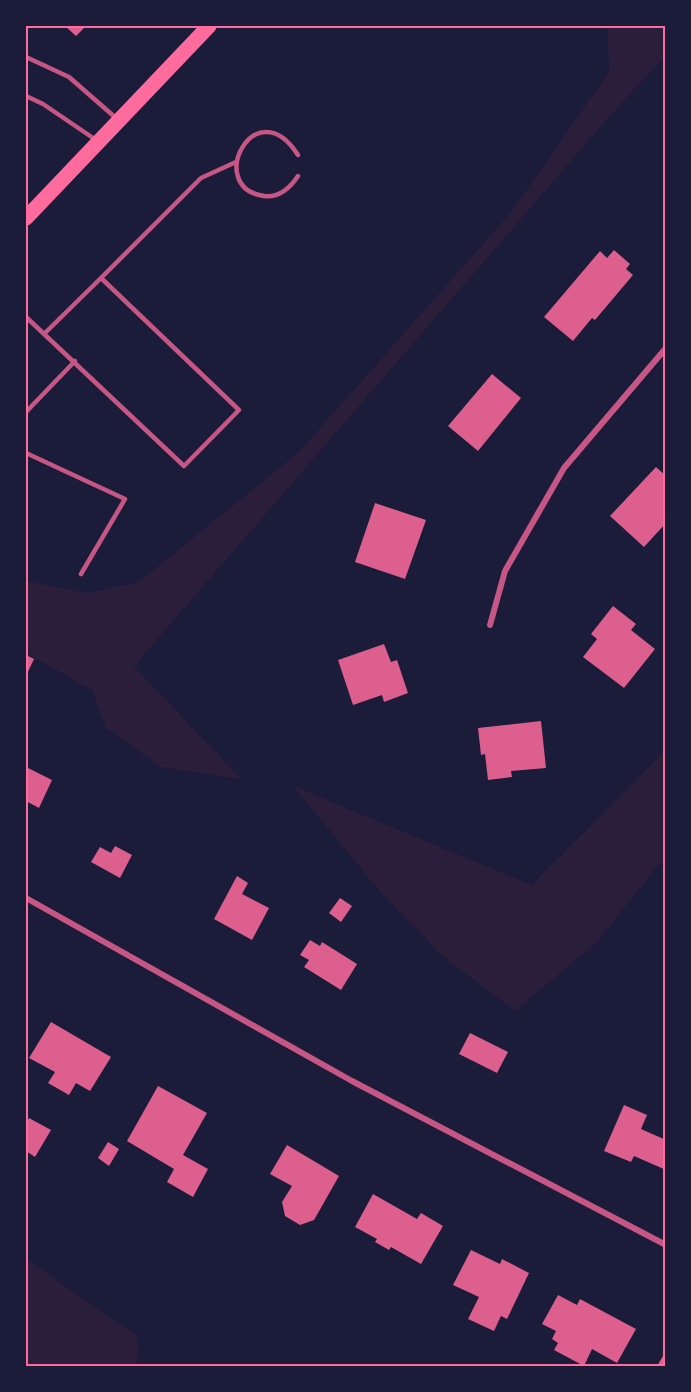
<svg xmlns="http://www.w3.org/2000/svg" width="691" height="1392" viewBox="0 0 691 1392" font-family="'IBM Plex Sans',sans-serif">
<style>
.green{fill:#2a1e3b}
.building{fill:#dd5f8e}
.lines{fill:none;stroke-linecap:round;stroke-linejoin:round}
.service{stroke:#c65784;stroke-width:4.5}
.minor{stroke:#c65784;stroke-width:6}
.primary{stroke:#ff6b9d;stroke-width:15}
.neatline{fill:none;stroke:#ff6b9d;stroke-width:2}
</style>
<rect width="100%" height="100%" fill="#1b1b3a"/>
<path class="green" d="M607,26h58v31l-43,45 -488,564 107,113 -80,-12 -55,-39 -14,-38 -66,-37v-72l61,12 52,-11 160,-130 213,-241 97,-139z
M665,751v113h-6l-62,78 -82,69 -76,-58 -61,-64 -85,-103 239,99z
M26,1259l112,78 -1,29h-111z"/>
<path class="building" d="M65,26h21l-10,10z
M614,250l16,14 -4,5 7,6 -38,45 -3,-2 -19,23 -29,-24 56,-66 7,7z
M492,374l29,24 -43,53 -30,-25z
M656,467l10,9v47l-22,24 -34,-31z
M375,503l51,17 -21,59 -50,-17z
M613,606l23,18 -5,6 24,19 -31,39 -41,-31 14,-18 -6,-5z
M384,644l7,18 6,-2 11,33 -24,9 -2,-7 -29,10 -15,-45z
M26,655l8,4 -8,17z
M541,721l5,47 -35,3 1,6 -24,3 -3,-26 -4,1 -3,-27z
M26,767l26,13 -13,28 -13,-7z
M115,846l17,9 -12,23 -29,-16 9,-15 11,6z
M237,876l11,7 -6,11 27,14 -17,32 -38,-21z
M340,898l12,8 -11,16 -12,-9z
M310,940l10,6 2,-4 35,22 -16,26 -37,-23 5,-7 -9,-5z
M51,1022l60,35 -21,34 -14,-8 -7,12 -21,-12 7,-11 -26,-14z
M470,1033l38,19 -11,21 -38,-19z
M158,1086l49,27 -24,42 25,14 -15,28 -26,-15 7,-13 -47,-28z
M624,1105l23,10 -6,14 25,11v30l-32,-14 -3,6 -27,-11z
M29,1118l22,12 -16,27 -9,-6v-26z
M108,1142l11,7 -10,17 -11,-8z
M287,1145l52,31 -25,44 -14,5 -15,-9 -3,-14 10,-16 -22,-12z
M373,1194l44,25 4,-6 22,13 -22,38 -30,-17 -2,3 -14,-8 2,-3 -22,-12z
M471,1250l29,14 2,-5 27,14 -22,46 -6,-3 -7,15 -26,-12 11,-22 -26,-12z
M558,1295l19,10 3,-6 56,30 -19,34 -25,-14 -8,17 -30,-16 4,-7 -6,-4 4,-8 -14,-7z
M666,1351v15h-9z"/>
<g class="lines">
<path class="service" d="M26,57l43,20 48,42
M26,96l17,8 53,36
M298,176c-8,12 -19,22 -34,20 -60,-8 -9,-108 34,-41
M26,317l158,149 55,-56 -138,-132 100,-100 35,-16
M44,334l57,-56
M26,412l49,-51
M26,453l99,46 -44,75"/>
<path class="minor" d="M490,625l15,-54 59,-103 102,-120
M26,898l326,183 314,164"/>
<path class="primary" d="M26,218l183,-192"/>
</g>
<rect width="691" height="1392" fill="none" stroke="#1b1b3a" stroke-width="54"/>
<rect x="27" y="27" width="637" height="1338" class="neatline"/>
</svg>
